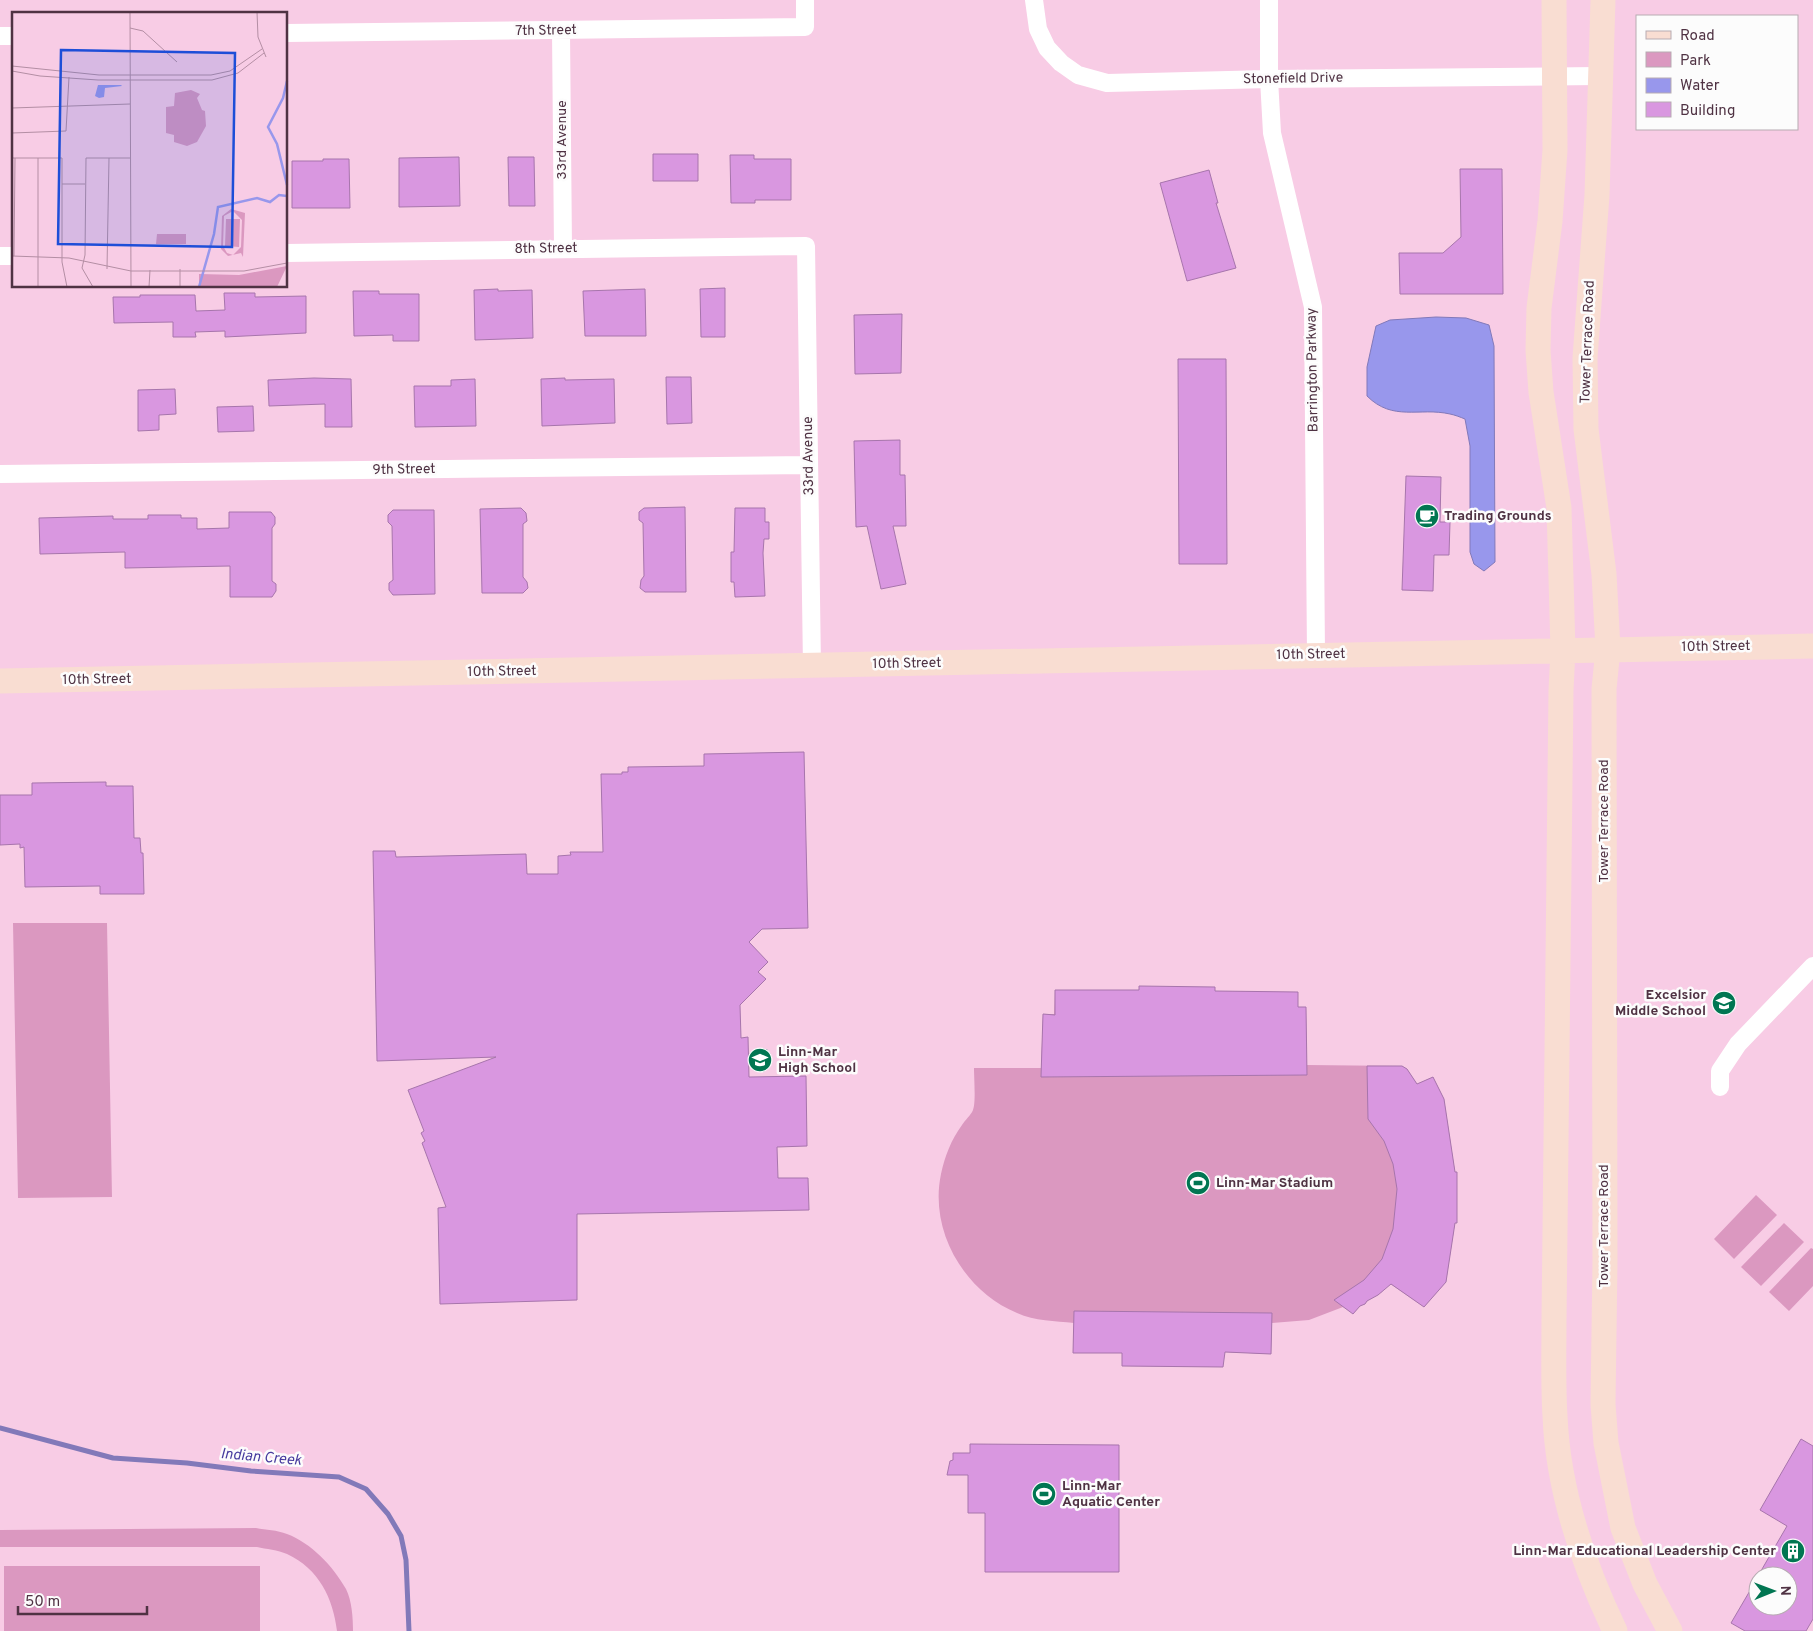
<svg xmlns="http://www.w3.org/2000/svg" width="1813" height="1631" viewBox="0 0 1813 1631" font-family="Overpass,sans-serif">
<style>
.green{fill:#db98c0}
.water{fill:#9897ec;stroke:#8279b9}
.lines{fill:none;stroke-linecap:round;stroke-linejoin:round}
.stream{stroke:#8279b9;stroke-width:5}
.building{fill:#d997e0;stroke:#a775ac}
.street{stroke:#fff;stroke-width:18}
.secondary{stroke:#f9ddd2;stroke-width:25}
.labels{text-anchor:middle;dominant-baseline:central;stroke-width:5;stroke-linejoin:round;paint-order:stroke}
.street-label{font-size:14px;fill:#4f3243;stroke:#fcfcfc}
.poi-label{font-size:14px;font-weight:bold;fill:#4f3243;stroke:#fcfcfc;text-anchor:start}
.water-label{font-size:15px;font-style:italic;fill:#473b9e;stroke:#fcfcfc}
.inset-river{fill:none;stroke:#9897ec;stroke-width:2.5}
.inset-road{fill:none;stroke:#b48ea4;stroke-width:1}
.view{fill:#1d4ed8;fill-opacity:0.15;stroke:#1d4ed8;stroke-width:2.5}
.inset-edge{fill:none;stroke:#4f3243;stroke-width:2.5}
</style>
<rect width="100%" height="100%" fill="#f8cce5"/>
<path class="green" d="M13,923h94l5,274 -94,1z
M1139,987h76v4l83,1v15h8l1,58 95,1 5,3 10,15 16,-7 11,22 11,73h2v51h-2l-9,59 -22,25 -45,-31 4,12 -1,4 -14,8 -3,4 -5,2 -7,7 -10,-6 -34,13 -37,3 -1,31 -47,-2 -1,15 -101,-1v-13h-49l1,-30c-19,-2 -39,-2 -57,-10 -53,-22 -88,-82 -76,-139 4,-18 10,-34 21,-49 3,-5 9,-10 11,-15 3,-7 1,-33 1,-42h67l2,-54h11l1,-24h84z
M1756,1195l21,20 -43,44 -20,-20z
M1784,1223l20,19 -43,44 -20,-19z
M1811,1248l2,1v37l-24,25 -20,-19z
M256,1528c10,2 21,2 31,6 24,9 46,32 59,55 6,12 7,29 7,42h-16c-4,-33 -18,-62 -50,-77 -9,-4 -21,-5 -30,-7h-257v-17z
M4,1566h256v65h-256z"/>
<path class="water" d="M1436,317l30,1 23,7 5,21 1,216 -11,9 -10,-7 -4,-12v-106l-5,-27c-5,-2 -10,-4 -15,-5 -31,-7 -57,8 -83,-18v-29l9,-41 14,-6z"/>
<g class="lines">
<path class="stream" d="M0,1428l113,30 74,5 64,8 88,6 27,12 22,25 13,22 5,24 3,71"/>
</g>
<path class="building" d="M653,154h45v27h-45z
M730,155h24v4h37v41h-36v3h-24z
M459,157l1,49 -61,1v-49z
M508,157h26l1,49h-26z
M323,159h26l1,49h-58v-47h31z
M1460,169h42l1,125h-103l-1,-41h44l18,-16z
M1209,170l9,33h-2l20,65 -49,13 -27,-98z
M725,288v49h-24l-1,-48z
M498,289v2l34,-1 1,48 -58,2 -1,-50z
M645,289l1,47h-61l-2,-45z
M353,291h26v3h40v47h-26v-6l-39,1z
M224,293h31v4l51,-1v37l-81,4v-6l-30,1 1,5h-23v-15l-59,1 -1,-26h27v-2h55l1,16 29,-1z
M902,314l-1,59 -46,1 -1,-59z
M1178,359h48l1,205h-48z
M666,377h25l1,46 -25,1z
M314,378l37,1 1,48h-27v-23l-56,2 -1,-26z
M565,378v2l49,-1 1,44 -73,3 -1,-47z
M475,379l1,47 -61,1 -1,-41h37v-6z
M175,389l1,25 -17,1v15l-21,1v-41z
M253,406l1,25 -36,1 -1,-25z
M900,440v35h5l1,51h-13l13,58 -25,5 -14,-63 -11,1 -2,-86z
M1406,476l35,1 -1,45h10l-1,33h-15l-1,36 -31,-1z
M685,507l1,85h-41l-5,-4 1,-8 3,-4 -1,-53 -4,-3v-8l5,-4z
M521,508l5,5 1,8 -4,3v53l4,5 1,6 -5,5h-41l-2,-84z
M735,508h30v14h4v17h-5l-1,14 2,43 -30,1 -1,-15h-3v-30h3z
M393,510h41l1,84 -42,1 -4,-5v-7l4,-3 -1,-54 -4,-4v-7z
M229,512h42l4,5v7l-3,4v53l4,3v7l-4,6h-42v-31l-105,2v-16l-85,2 -1,-36 74,-2v3h35v-4h33v3h16v11l32,-1z
M804,752l4,176 -46,1 -13,13 19,20 -10,10 8,7 -26,26 1,33 7,-1 1,40 57,-1 1,70 -30,1 1,31h30l1,32 -232,4v86l-137,4 -2,-96 8,-1 -24,-64 3,-2 -4,-8 3,-2 -16,-41 88,-33 -119,4 -4,-210h22l1,6 130,-3 1,20h31v-18l13,-1 -1,-3h33l-2,-78h21v-2h6v-5l76,-1v-12z
M106,782v4h27l1,52h6l1,15h2l1,41h-44v-8l-75,1 -1,-40 -4,1v-4l-20,1v-50h32v-12z
M1139,986l76,1v4l83,1v15h8l1,68 -266,2 2,-63 12,1v-25h84z
M1367,1066h35l5,3 10,15 16,-7 11,22 11,73h2v51h-2l-9,59 -22,25 -33,-23 -13,11 -11,6 -2,3 -5,2 -7,8 -19,-14 30,-20 18,-21 11,-30 4,-40 -4,-25 -9,-23 -16,-22z
M1074,1311l198,2 -1,41 -46,-2 -2,15 -101,-1v-13h-49z
M1801,1439l12,7v173l-7,12h-61l-14,-8 27,-46v29h30v-30h-30l29,-50 -27,-16z
M970,1444l149,1v127h-134v-59h-17v-38h-21l3,-14 3,-1v-7h17z"/>
<g class="lines">
<path class="street" d="M1034,0l4,29 9,19 14,15 17,12 29,8 162,-4 331,-3
M1269,0v79l3,54 41,174 3,348
M561,31l2,218
M286,33l519,-6v-27
M0,36h14
M286,253l520,-7 6,421
M0,256h14
M0,474l809,-9
M1720,1087v-16l18,-27 75,-78"/>
<path class="secondary" d="M1554,0l1,150 -5,71 -11,87 -1,42 3,42 18,116 4,142 -2,40 -7,630c0,32 -1,64 1,96 3,74 28,148 60,215
M1603,0l-6,195 -12,163 1,71 18,145 4,75 -4,40 1,572 -2,143 3,39 17,85 22,56 25,47
M0,681l1813,-35"/>
</g>
<defs>
<g id="cafe-disc" transform="scale(1.25)"><circle r="9.5" fill="#017652" stroke="#fcfcfc"/><path d="M-5.5-4.5H6V0H3Q3 3.5 0 3.5H-2.5Q-5.5 3.5-5.5 0ZM3-3.2v2h1.7v-2ZM-6 4.5H4V6H-6Z" fill="#fff"/></g>
<g id="school-disc" transform="scale(1.25)"><circle r="9.5" fill="#017652" stroke="#fcfcfc"/><path d="M0-5L7-2L0 1L-7-2ZM-4 1L0 2.5L4 1V4Q0 6-4 4Z" fill="#fff"/></g>
<g id="stadium-disc" transform="scale(1.25)"><circle r="9.5" fill="#017652" stroke="#fcfcfc"/><path d="M0-5a6.5 5 0 1 0 0 10a6.5 5 0 1 0 0-10ZM-3.5-1.8h7v3.6h-7Z" fill="#fff"/></g>
<g id="building-disc" transform="scale(1.25)"><circle r="9.5" fill="#017652" stroke="#fcfcfc"/><path d="M-4-6H4V6H1V3H-1V6H-4ZM-2.5-4.3h1.7v1.8h-1.7ZM.8-4.3h1.7v1.8H.8ZM-2.5-1h1.7V.8h-1.7ZM.8-1h1.7V.8H.8Z" fill="#fff"/></g>
</defs>
<g fill-rule="evenodd">
<use href="#cafe-disc" x="1427" y="516"/>
<use href="#school-disc" x="1724" y="1003"/>
<use href="#school-disc" x="760" y="1060"/>
<use href="#stadium-disc" x="1198" y="1183"/>
<use href="#stadium-disc" x="1044" y="1494"/>
<use href="#building-disc" x="1793" y="1551"/>
</g>
<g class="labels">
<g class="street-label">
<text transform="translate(546 31) rotate(-1)">7th Street</text>
<text transform="translate(1293 79) rotate(-1)">Stonefield Drive</text>
<text transform="translate(562 140) rotate(-90)">33rd Avenue</text>
<text transform="translate(546 249) rotate(-1)">8th Street</text>
<text transform="translate(1588 342) rotate(-88)">Tower Terrace Road</text>
<text transform="translate(1313 370) rotate(-91)">Barrington Parkway</text>
<text transform="translate(809 456) rotate(-91)">33rd Avenue</text>
<text transform="translate(404 470) rotate(-1)">9th Street</text>
<text transform="translate(1716 647) rotate(-1)">10th Street</text>
<text transform="translate(1311 655) rotate(-1)">10th Street</text>
<text transform="translate(907 664) rotate(-1)">10th Street</text>
<text transform="translate(502 672) rotate(-1)">10th Street</text>
<text transform="translate(97 680) rotate(-1)">10th Street</text>
<text transform="translate(1604 821) rotate(-90)">Tower Terrace Road</text>
<text transform="translate(1604 1226) rotate(-90)">Tower Terrace Road</text>
</g>
<g class="poi-label">
<text x="1444" y="516">Trading Grounds</text>
<text x="1706" y="995" text-anchor="end">Excelsior<tspan x="1706" dy="16">Middle School</tspan></text>
<text x="778" y="1052">Linn-Mar<tspan x="778" dy="16">High School</tspan></text>
<text x="1216" y="1183">Linn-Mar Stadium</text>
<text x="1062" y="1486">Linn-Mar<tspan x="1062" dy="16">Aquatic Center</tspan></text>
<text x="1776" y="1551" text-anchor="end">Linn-Mar Educational Leadership Center</text>
</g>
<g class="water-label">
<text transform="translate(261 1458) rotate(5)">Indian Creek</text>
</g>
</g>
<g transform="translate(12 12)">
<rect width="275" height="275" fill="#f8cce5"/>
<path d="M179,78l9,4 -3,4 5,12 3,1 1,15 -9,16 -10,4 -13,-4v-7l-8,-2v-26l8,-1 1,-13zM219,197l14,4 -2,44 -2,-4 -13,3 -7,-7 1,-33zM221,199l9,9 -1,27 -8,8 -6,-2 -4,-7 1,-30zM214,207h14l-1,28 -14,-1zM145,222h29v10h-30zM275,254l-10,21h-78v-13l40,1z" fill="#db98c0" fill-rule="evenodd"/>
<path d="M86,73h23l1,1 -17,2 -1,9 -5,1 -4,-2z" fill="#9897ec"/>
<path class="inset-river" d="M275,69l-4,17 -15,29 9,17 10,41M187,275l15,-53 4,-27 39,-9 13,4 9,-7 8,1"/>
<path class="inset-road" d="M118,0l1,275M245,0l1,25 8,20M118,16l13,3 34,31M0,54l87,9h112l19,-4 32,-22M0,59l28,5 58,4h114l26,-7 26,-20M0,96l118,-4M0,121l54,-2 3,-54M0,146h50v104l5,25M26,146v129M50,172h23M0,244l57,2 62,13h113l43,-8M2,244l1,-98M95,257l2,-111M81,275l-11,-19 3,-13 1,-97h44M137,275l1,-17M168,275v-18"/>
<path class="view" d="M49,38l174,3 -3,194 -174,-3z"/>
<rect width="275" height="275" class="inset-edge"/>
</g>
<rect x="1636" y="15" width="162" height="115" fill="#fcfcfc" stroke="#b7abb2"/>
<rect x="1646" y="31" width="25" height="8" fill="#f9ddd2" stroke="#b7abb2"/>
<text x="1680" y="40" font-size="15" fill="#4f3243">Road</text>
<rect x="1646" y="52" width="25" height="15" fill="#db98c0" stroke="#b7abb2"/>
<text x="1680" y="65" font-size="15" fill="#4f3243">Park</text>
<rect x="1646" y="78" width="25" height="15" fill="#9897ec" stroke="#b7abb2"/>
<text x="1680" y="90" font-size="15" fill="#4f3243">Water</text>
<rect x="1646" y="102" width="25" height="15" fill="#d997e0" stroke="#b7abb2"/>
<text x="1680" y="115" font-size="15" fill="#4f3243">Building</text>
<g transform="translate(1773 1591) rotate(89)"><circle r="24" fill="#fcfcfc" stroke="#b7abb2"/>
<path d="M0-4L9 19L0 12L-9 19Z" fill="#017652"/>
<text y="-8" font-size="14" font-weight="bold" text-anchor="middle" fill="#4f3243">N</text>
</g>
<path d="M18 1606v8h129v-8" fill="none" stroke="#4f3243" stroke-width="2.5"/>
<text x="25" y="1606" font-size="15" fill="#4f3243" stroke="#fcfcfc" stroke-width="4" paint-order="stroke">50 m</text>
</svg>
